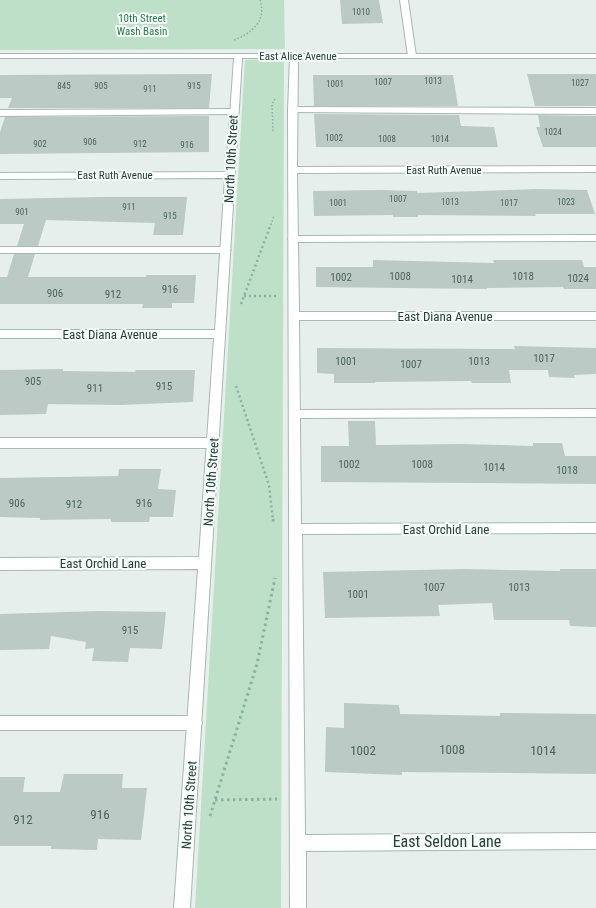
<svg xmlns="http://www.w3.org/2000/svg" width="596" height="908" viewBox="0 0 596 908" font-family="'Roboto Condensed',sans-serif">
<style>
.green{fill:#bfe0c8}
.building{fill:#bbcac4}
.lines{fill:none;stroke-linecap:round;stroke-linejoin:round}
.service-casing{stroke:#a8b8b2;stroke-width:2}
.minor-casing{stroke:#a8b8b2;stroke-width:2}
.path-far2{stroke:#86b3a5;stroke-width:1.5;stroke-dasharray:1.5 2;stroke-linecap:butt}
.path-far1{stroke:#86b3a5;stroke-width:2.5;stroke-dasharray:2 3;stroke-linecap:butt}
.path{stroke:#86b3a5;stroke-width:3;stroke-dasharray:2.5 3.5;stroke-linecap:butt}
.service{fill:#fff;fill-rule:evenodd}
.minor{fill:#fff;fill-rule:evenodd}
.labels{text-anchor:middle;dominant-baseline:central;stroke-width:4;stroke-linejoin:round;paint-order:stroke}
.far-number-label{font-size:9px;fill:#4a645c}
.far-park-label{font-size:11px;fill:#2d7a4b;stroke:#f7fbf9}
.far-street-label{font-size:11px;fill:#24423a;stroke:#f7fbf9}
.number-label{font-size:11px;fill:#4a645c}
.street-label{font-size:13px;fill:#24423a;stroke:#f7fbf9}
.near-number-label{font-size:13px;fill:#4a645c}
.near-street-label{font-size:16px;fill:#24423a;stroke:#f7fbf9}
</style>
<rect width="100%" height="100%" fill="#e6efeb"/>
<path class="green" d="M0,0h284l1,49 -285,1z
M284,59l-3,849h-86l50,-848z"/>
<path class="building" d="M340,0h39l4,23 -41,1z
M212,74l-3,34h-201l4,-10h-12v-23z
M527,74h69v32h-61z
M313,75h140l5,31h-144z
M314,114l145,1 2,11 33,1 4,20h-182z
M538,115l58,1v31h-53l-7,-20h4z
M209,116v36l-209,2v-22l5,-15z
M539,189l48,1 8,24h-60l1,2 -118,-1v2h-25v-2l-79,1 -1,-25 66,-1 38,1v2z
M100,197h87l-4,38h-30l2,-12 -109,-3 -8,26h-21l7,-22h-24v-25z
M14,254h21l-7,23h118v-2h50l-2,28h-22v5h-30l1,-4h-143v-27h7z
M373,260l121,3 -1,-3h89l2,7h12v22h-32l-1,-2 -76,1v1l-171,-2v-20h57z
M514,346l82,2v26l-22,1 1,3 -26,-1 -1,-7h-39l2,13h-39l-1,-2 -96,1v1h-41v-9l-17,-1v-25l198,1z
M63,369v2l72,1 1,-2h59l-2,32 -73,3 -72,-1 -2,10 -46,1v-45z
M348,421h27l1,24 84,-1 73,2v-3h29l3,13h31v28l-275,-2v-36h28z
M119,469h42l-3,20 18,1 -3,27h-23l-1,5h-38v-3l-71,1v-2l-40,-1v-39l118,-2z
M464,569l96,2v-2h36v58l-26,-1 -1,-6h-75l-2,-17 -54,2 2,11 -115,2 -2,-46z
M100,611l66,1 -4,37 -32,-1 -2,14 -36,-1 2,-13 -9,1 1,-7 -35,-6 -2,13 -49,1v-36z
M344,703l55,2 1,9 100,2v-3l96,1v60l-194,-2v3l-77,-3 1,-45 18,1z
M64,774h59l-1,14h25l-6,52 -43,-1 -1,11 -46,-1v-3h-51v-69h25l-2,15h37z"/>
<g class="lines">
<g class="service-casing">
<path id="service" d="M400,0h8l8,56 -4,2 -4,-2z
M292,107l304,1v6l-307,-2 -1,-2z
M234,109l3,1v4l-237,2v-6z
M596,235v6l-303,1 -5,-3 5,-3z
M0,247h226l5,3 -5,3h-226z
M596,409v8l-301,1 -4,-1 -2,-3 2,-3 4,-1z
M0,438h213l4,2 2,3 -2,3 -4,2h-213z
M0,716h195l5,2 2,5 -2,5 -5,2h-195z"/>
</g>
<g class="minor-casing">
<path id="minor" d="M0,54h596v4h-298l-1,109 299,-1v6l-299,1 2,139h297v8h-297l2,204 295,-1v10l-294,1 3,301 291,-2v16l-290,2v57h-16l-2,-798 2,-52h-48l-52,850h-16l24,-339 -198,1v-12l199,-1 15,-219h-214v-8h215l10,-152 -225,1v-6l226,-1 8,-114h-234z"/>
</g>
<path class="path-far2" d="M234,40c18,-7 33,-19 26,-40
M273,131l-1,-27 3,-5
M271,225l3,-10"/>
<path class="path-far1" d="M244,296h33
M241,304l30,-80
M236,386l33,99 4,35"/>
<path class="path" d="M273,519l1,6
M215,800l62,-1
M210,816l47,-152 18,-86"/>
<use href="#service" class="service"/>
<use href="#minor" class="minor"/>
</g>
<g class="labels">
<g class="far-number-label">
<text x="361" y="12">1010</text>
<text x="433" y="81">1013</text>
<text x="383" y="82">1007</text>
<text x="580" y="83">1027</text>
<text x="335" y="84">1001</text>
<text x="64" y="86">845</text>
<text x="101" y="86">905</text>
<text x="194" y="86">915</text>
<text x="150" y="89">911</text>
<text x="553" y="132">1024</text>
<text x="334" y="138">1002</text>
<text x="387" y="139">1008</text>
<text x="440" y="139">1014</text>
<text x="90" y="142">906</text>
<text x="40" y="144">902</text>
<text x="140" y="144">912</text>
<text x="187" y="145">916</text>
<text x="398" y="199">1007</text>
<text x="450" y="202">1013</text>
<text x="566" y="202">1023</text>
<text x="338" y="203">1001</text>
<text x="509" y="203">1017</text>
<text x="129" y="207">911</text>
<text x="22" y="212">901</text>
<text x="170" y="216">915</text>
</g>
<g class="far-park-label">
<text x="142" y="18">10th Street<tspan x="142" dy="13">Wash Basin</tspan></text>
</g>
<g class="far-street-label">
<text x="298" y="56">East Alice Avenue</text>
<text x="444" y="170">East Ruth Avenue</text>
<text x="115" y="175">East Ruth Avenue</text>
</g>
<g class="number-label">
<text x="400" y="276">1008</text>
<text x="523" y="276">1018</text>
<text x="341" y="277">1002</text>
<text x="578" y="278">1024</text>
<text x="462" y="279">1014</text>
<text x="170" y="289">916</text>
<text x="55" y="293">906</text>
<text x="113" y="294">912</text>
<text x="544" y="358">1017</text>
<text x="346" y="361">1001</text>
<text x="479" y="361">1013</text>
<text x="411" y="364">1007</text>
<text x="33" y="381">905</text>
<text x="164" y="386">915</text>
<text x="95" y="388">911</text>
<text x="349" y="464">1002</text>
<text x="422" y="464">1008</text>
<text x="494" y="467">1014</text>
<text x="567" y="470">1018</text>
<text x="17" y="503">906</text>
<text x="144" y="503">916</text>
<text x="74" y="504">912</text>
<text x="434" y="587">1007</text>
<text x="519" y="587">1013</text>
<text x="358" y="594">1001</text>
<text x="130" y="630">915</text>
</g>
<g class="street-label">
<text transform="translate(231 159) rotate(-87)">North 10th Street</text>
<text x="445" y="316">East Diana Avenue</text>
<text x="110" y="334">East Diana Avenue</text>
<text transform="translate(211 482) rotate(-86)">North 10th Street</text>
<text x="446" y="529">East Orchid Lane</text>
<text x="103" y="563">East Orchid Lane</text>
<text transform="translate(189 805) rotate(-86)">North 10th Street</text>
</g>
<g class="near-number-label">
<text x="452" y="749">1008</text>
<text x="363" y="750">1002</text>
<text x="543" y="750">1014</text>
<text x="100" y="814">916</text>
<text x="23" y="819">912</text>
</g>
<g class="near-street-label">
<text x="447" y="841">East Seldon Lane</text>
</g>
</g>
</svg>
